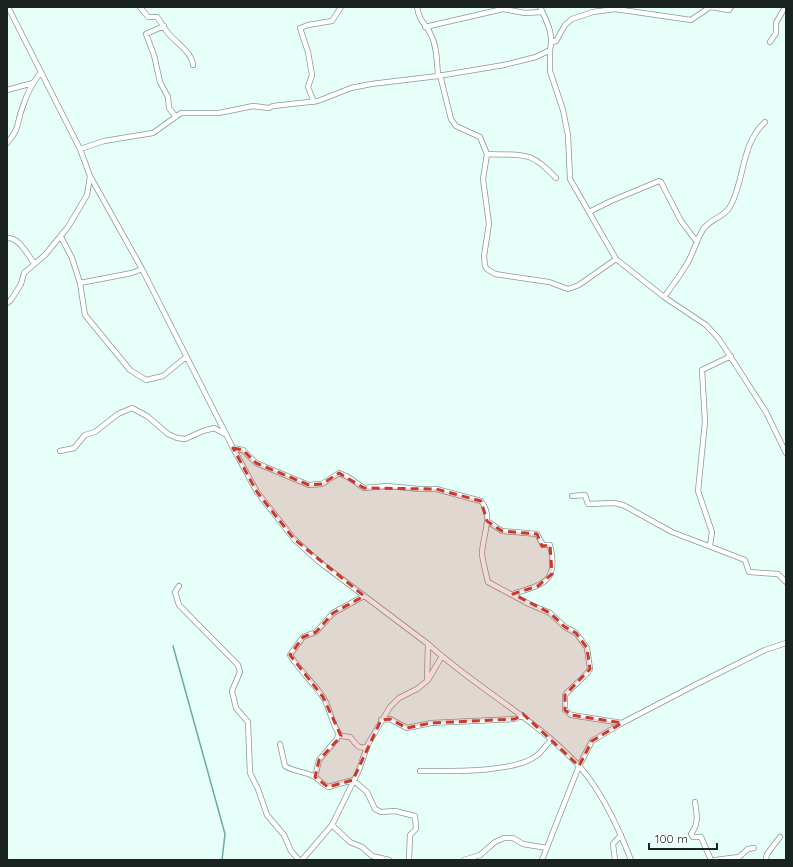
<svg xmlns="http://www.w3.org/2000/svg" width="793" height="867" viewBox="0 0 793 867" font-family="Quicksand,sans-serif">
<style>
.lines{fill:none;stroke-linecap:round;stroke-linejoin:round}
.stream{stroke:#68ad9f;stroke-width:1.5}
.minor-casing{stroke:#869b96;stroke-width:6}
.minor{stroke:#fff;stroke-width:4.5}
.marked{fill:#c73a2d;fill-opacity:0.2;stroke:#c73a2d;stroke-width:3;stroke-dasharray:8 5;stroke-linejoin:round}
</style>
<rect width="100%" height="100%" fill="#e7fff9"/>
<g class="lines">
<path class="stream" d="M173,646l52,188 -3,26"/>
<g class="minor-casing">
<path id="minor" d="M8,7l72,142 10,27 52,93 90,177 25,46 37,47 24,22 110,83c48,44 107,74 152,123 22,25 39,62 51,93
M140,7l8,10h9c4,5 7,11 11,16 7,9 24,19 25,32
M417,7c3,17 9,16 14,28 6,11 6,28 7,41
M164,26l-18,8 8,21 6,27 8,15 1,11 7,9
M425,27l78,-18 22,4 17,-1
M552,42l4,-1 9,-16 7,-6 21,-7 22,-3 76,11 19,-13 19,3 2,-3
M770,42l6,-9v-10l9,-16
M550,50v21l13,39 5,25 2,44 46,80 48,38 42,28 13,14 47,73 20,41
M440,75l11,44 5,7 24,11 7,17c36,2 42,-5 69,24
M7,90l26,-7
M314,102l-6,-15 4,-12 -4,-23 -8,-24 8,-3 24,-4 9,-14
M7,143c14,-16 9,-20 16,-37 4,-13 10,-24 18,-34
M80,149l24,-8 49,-8 28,-20h38l34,-7 16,2 4,-2 45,-5 33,-13 20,-4 67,-8 66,-11 32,-8 14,-7c4,-16 -3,-28 -10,-43
M487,154l-4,25 6,45 -5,32 1,10 2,3 8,5 54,8 19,7 11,-4 37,-26
M589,212l22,-11 48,-20 2,1 20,39 16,21
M61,237l11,21 8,25 5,32 45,55 16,10 17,-4 23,-19
M7,238c12,-1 20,16 27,25
M80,283l52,-10 10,-4
M664,297c9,-12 17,-23 24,-35 6,-11 9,-24 16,-34 8,-10 21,-11 27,-23 14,-27 10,-61 34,-83
M7,303l4,-3 10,-16 3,-11 21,-18 23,-28 19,-32 3,-19
M233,448l10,2 13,13 53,22 13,-1 17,-11 9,4 16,11 23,-2 32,3h17l45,12c13,15 1,36 1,53 1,9 4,19 6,28l41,22 21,9 15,14 11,6 11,15 3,21c-6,10 -17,16 -25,26v15l6,5 51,8
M60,451l14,-3 11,-13 10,-3 23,-18 14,-6 15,8 21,18 9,4 8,1 18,-8 11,-3 11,6
M572,496l13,-1 3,9 26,-1 9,2 49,27 73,28 4,12 29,2 8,8
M487,521l15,10 35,3 6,11h7c9,37 -6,39 -37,49
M710,545l2,-13 -14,-41 7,-69 -3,-52 29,-14
M179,586l-4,6 4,13 59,60 2,7 -8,19 4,17 12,14 2,51 8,16 9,26 17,20 7,16 8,9
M364,596l-31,17 -17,19 -13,5 -13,18c9,15 23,27 33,42 8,12 8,28 18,39l9,1c7,7 6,12 17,10
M428,680l14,-24
M381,720l9,-1 17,9 24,-5 84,-4 7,-4
M280,744l5,22c9,6 20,5 30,11 4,3 8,7 13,10l25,-7 14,12 8,17 6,3 14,-1 20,5 1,13 -6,6 -1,25
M420,771c28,0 94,2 116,-15 6,-4 10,-11 15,-16
M315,777l4,-17 18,-21 2,-6
M695,802c2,14 4,21 -4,32l2,3h8l10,23
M332,825l18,17 12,5 10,9 17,4
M766,859l1,-5 13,-17
M302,860l30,-35 27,-55 9,-26 22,-37 9,-9 18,-9 10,-8 1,-37
M464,860l16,-5 15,-13 9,-4h9l10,6 24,4
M542,860l37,-94 13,-25 30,-18 73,-38 70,-35 21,-7
M615,860l-2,-16 8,-9
M715,860l24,-3 9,-8 6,-1"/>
</g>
<use href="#minor" class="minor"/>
</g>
<path class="marked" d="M233,448l10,2 13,13 53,22 13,-1 17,-11 25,15 72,1 45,12 6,20 15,10 35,3 5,12 8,-1 2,29 -14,12 -25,8 37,19 15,14 11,6 11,15 3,21 -25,26v15l6,5 51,8 -30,18 -13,25 -56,-52 -8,5 -84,4 -24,5 -17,-9 -9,1 -28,60 -25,7 -13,-10 4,-17 22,-24 -18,-39 -33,-42 13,-18 13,-5 17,-19 31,-17 -70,-57 -37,-47z"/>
<rect width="793" height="867" fill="none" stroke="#1b2321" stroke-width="16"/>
<path d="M649 843v6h68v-6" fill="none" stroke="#1b2321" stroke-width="2"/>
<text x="655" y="843" font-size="12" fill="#1b2321" stroke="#ffffff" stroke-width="3" paint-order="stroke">100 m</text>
</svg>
